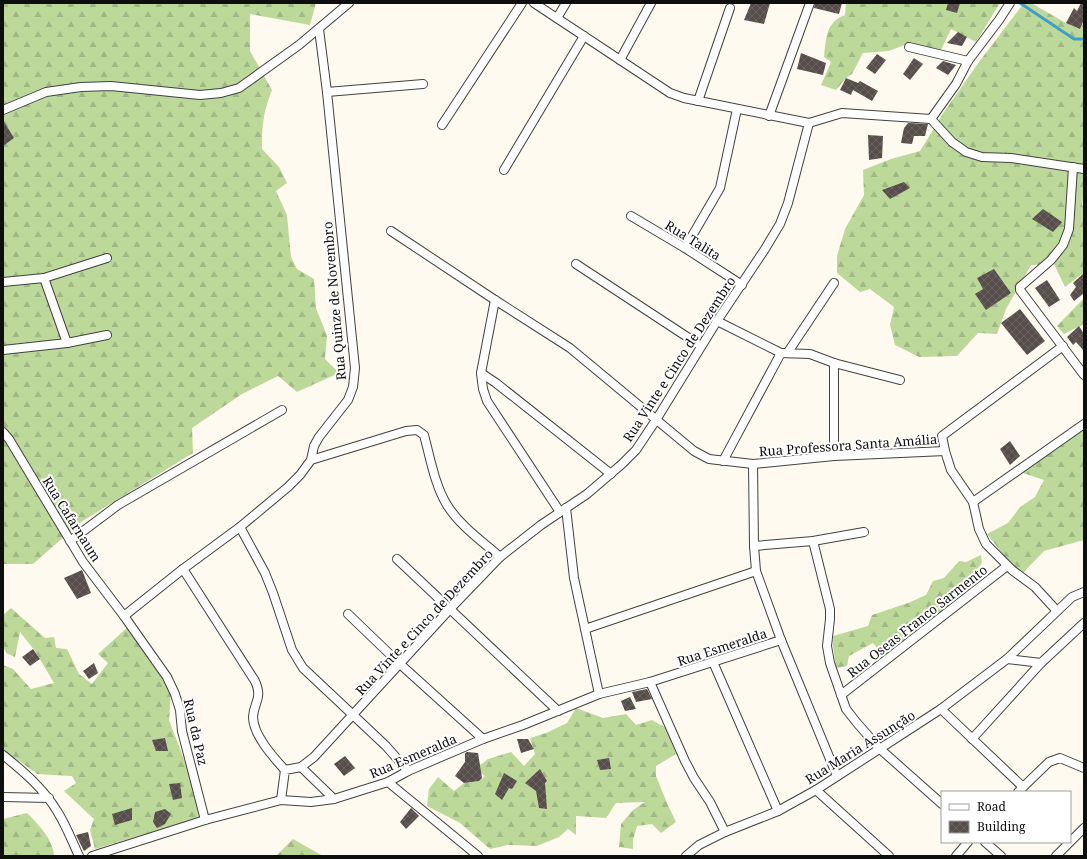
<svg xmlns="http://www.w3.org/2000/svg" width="1087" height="859" font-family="'Noto Serif',serif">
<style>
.forest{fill:url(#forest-firs)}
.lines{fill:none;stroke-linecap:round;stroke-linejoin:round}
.stream{stroke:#3e9fca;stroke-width:3}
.building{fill:url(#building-cross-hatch)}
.minor-casing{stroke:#414141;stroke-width:10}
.minor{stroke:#fff;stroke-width:8}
.labels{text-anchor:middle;stroke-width:4;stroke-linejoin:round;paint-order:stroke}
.street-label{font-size:13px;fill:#0e0e0e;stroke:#fff}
</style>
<defs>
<pattern id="forest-firs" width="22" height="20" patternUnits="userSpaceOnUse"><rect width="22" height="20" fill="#bcd99a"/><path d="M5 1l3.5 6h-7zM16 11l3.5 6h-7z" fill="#a0b984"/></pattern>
<pattern id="building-cross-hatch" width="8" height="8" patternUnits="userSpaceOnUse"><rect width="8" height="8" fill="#574e4b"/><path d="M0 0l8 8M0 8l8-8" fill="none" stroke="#6a6361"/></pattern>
</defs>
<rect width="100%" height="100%" fill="#fffaf0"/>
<g class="forest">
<path d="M3,3H316L310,25L250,14V51L272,90C263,113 262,125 262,149L279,167L287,183L276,191L287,215L291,257L297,269L314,279L316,308L327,336L325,359L339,373L297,392L278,376L242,394L192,428L193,453L81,522L33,564H3Z"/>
<path d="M846,3H1000L976,42L951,29L940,52L907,44L889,51L863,53L852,74L846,78L836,90L821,85L831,62L824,57C826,38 826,22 845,15Z"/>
<polygon points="1024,3 1031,3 1066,23 1080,29 1084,22 1084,187 1082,206 1084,204 1084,275 1082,274 1065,287 1054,264 1031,265 1006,309 997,334 978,333 957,356 919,357 895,345 890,325 894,307 870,289 860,292 837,273 837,256 845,229 864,195 863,170 891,159 920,151 944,112 979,62"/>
<polygon points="1084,298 1084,324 1064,334 1057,326"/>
<polygon points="1084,427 1084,540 1044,551 1020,576 987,534 1008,523 1020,507 1035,497 1044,480 1017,471"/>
<polygon points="981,555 982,563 974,573 981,582 887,660 873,643 849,656 847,666 836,668 833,646 833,636 868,626 872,615 908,603 926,595 933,581 944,578 959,561 966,562"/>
<polygon points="11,608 45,638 54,637 56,648 67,649 79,674 92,684 108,663 98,654 128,627 171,692 169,720 191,778 199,818 95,849 90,830 94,819 64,791 76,783 72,776 37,774 3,749 3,665 13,669 31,689 54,683 35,651 20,632 15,657 6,653 3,646 3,615"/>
<polygon points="576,708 603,718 626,714 636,725 652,720 666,728 676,754 656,766 656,776 667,803 676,822 661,833 652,824 637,826 633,840 633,849 619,847 621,824 633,810 645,802 616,803 606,818 576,816 576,835 568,829 559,837 537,846 508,845 490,849 460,823 427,806 429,789 438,777 454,791 464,783 479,781 485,776 475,769 488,759 511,752 524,766 535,754 530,738 546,733 567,723"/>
<path d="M27,813C38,824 53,839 54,856H3V819Z"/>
<polygon points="293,839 323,856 276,856"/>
</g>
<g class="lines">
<polyline class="stream" points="1020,3 1074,39 1084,39"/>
</g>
<g class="building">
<polygon points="751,3 770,3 764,24 744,20"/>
<polygon points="815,3 842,3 839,14 814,8"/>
<polygon points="948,3 960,3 957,13 946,10"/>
<polygon points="1081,3 1084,3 1084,20 1080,29 1066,23 1074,8 1077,11"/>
<polygon points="958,32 967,37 962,46 947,43"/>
<polygon points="801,53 826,63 823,75 797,69"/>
<polygon points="877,54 886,60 875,74 866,68"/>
<polygon points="914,58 923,64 910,80 903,74"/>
<polygon points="943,61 956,65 948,75 936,68"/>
<polygon points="846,78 858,83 860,81 878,91 872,101 853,90 851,95 840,90"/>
<polygon points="3,120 14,138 3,146"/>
<polygon points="908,123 928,124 925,136 914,136 912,144 901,143 904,128"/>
<polygon points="868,135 883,136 882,158 869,160"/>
<polygon points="904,182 910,188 890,199 882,190"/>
<polygon points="1043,209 1062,222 1053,232 1032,219"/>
<polygon points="994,269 1011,293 986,310 975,294 983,289 977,278"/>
<polygon points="1084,273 1084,295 1083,294 1074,301 1070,295 1076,287 1073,283"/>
<polygon points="1047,280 1060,300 1049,307 1035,288"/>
<polygon points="1020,309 1045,341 1027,355 1001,323"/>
<polygon points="1079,326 1084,334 1084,351 1076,342 1073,345 1067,337"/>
<polygon points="1010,441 1020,456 1010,465 1000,449"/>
<polygon points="82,570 91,593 77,599 64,578"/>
<polygon points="33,649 40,659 30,666 22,657"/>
<polygon points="94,663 98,673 89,679 83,671"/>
<polygon points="647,689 652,699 636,702 632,692"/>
<polygon points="630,697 636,709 625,711 621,701"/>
<polygon points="165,738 168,751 156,751 152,740"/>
<polygon points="517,739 528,739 534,749 521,753"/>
<polygon points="467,752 478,753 482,778 479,781 464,783 455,776 465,762 465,753"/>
<polygon points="345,756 355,768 344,776 334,764"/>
<polygon points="609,758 611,769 600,770 597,760"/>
<polygon points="540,769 547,781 545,783 547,809 539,808 536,791 525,783"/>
<polygon points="504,773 517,781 512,789 509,788 502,800 495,794"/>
<polygon points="180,783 182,798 173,800 169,784"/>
<polygon points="132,808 132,820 115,825 112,814"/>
<polygon points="411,808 419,816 406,829 400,822"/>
<polygon points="165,809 171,814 165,824 157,828 153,822 155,812"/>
<polygon points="88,832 91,846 84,851 76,835"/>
</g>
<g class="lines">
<g class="minor-casing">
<g id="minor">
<polyline points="534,3 670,93 684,98 809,123 842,113 931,119"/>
<polyline points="557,18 566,3"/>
<polyline points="909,47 968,61"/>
<polyline points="620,60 651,3"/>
<polyline points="327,92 423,84"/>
<polyline points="698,101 730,8"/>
<polyline points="3,110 46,92 81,87 111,86 200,95 221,93 239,88 299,45 349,3"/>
<polyline points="769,116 810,3"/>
<polyline points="931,119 952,142 966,152 982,157 1011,158 1084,169"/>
<polyline points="931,119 956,84 968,61 999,20 1010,3"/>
<polyline points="442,125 522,3"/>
<polyline points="1073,167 1069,229 1063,245 1051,260 1020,287 1020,290 1084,375"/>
<polyline points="504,170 584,36"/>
<polyline points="631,216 685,248 742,285"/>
<polyline points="391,231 495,300 570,348 694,451 709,459 753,464 834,456 945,451"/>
<polyline points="685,248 720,188 737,109"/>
<polyline points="576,264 701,346"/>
<polyline points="44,278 67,343"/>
<polyline points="3,282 44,278 107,258"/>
<polyline points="495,300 481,373 483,389 487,401 560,512"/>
<polyline points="717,321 781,353"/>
<polyline points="3,350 67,343 107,335"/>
<polyline points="788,352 834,283"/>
<polyline points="781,353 810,354 834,363 900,380"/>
<polyline points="481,373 496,383 611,474"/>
<polyline points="3,432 9,439 83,562 124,616 167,677 175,694 180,710 182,731 205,820"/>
<polyline points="834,456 834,363"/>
<path d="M311,460L406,431L417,430L424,435C430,457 435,486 447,505C460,526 482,541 500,557"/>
<polyline points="723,461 781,353"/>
<polyline points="753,464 754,546 756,571 781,640 837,776"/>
<polyline points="973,502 1084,424"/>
<polyline points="566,508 574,578 599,694"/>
<polyline points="240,527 265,573 273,593 292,650 303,668 386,746 408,771"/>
<polyline points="70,541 118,505 282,410"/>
<polyline points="813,541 830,609 830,619 827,646 830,663 846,709 857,723 879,748 942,804"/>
<polyline points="754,546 813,541 864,532"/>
<polyline points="397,559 558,711"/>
<path d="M183,569L255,681C263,699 254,701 253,717C253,735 274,758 285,770"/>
<polyline points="1057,611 1035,587 1012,570 986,544 979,529 973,502 951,470 945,451 942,436 1063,346"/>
<polyline points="348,614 400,664 483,739"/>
<polyline points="124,616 183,569 240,527 288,487 300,475 311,460 314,446 319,437 348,400 353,387 355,368 327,92 319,29"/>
<polyline points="585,629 756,571"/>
<polyline points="1007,659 1072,597 1084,592"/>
<polyline points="713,662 778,811"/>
<polyline points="650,682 685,761 694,778 710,802 725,832"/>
<polyline points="841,695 1007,566"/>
<polyline points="941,709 1023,787"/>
<polyline points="972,739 1041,663"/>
<path d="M3,755C23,771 44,789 57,811C66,825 72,841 79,856"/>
<polyline points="301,767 334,799"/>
<polyline points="388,782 478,856"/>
<polyline points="816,790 889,856"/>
<polyline points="1018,792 1049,762 1060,758 1084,768"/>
<polyline points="3,797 49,798"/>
<polyline points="281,800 285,770 301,767 314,757 449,610 500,557 541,525 587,494 622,464 636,450 656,420 717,321 765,249 780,224 788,203 809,123"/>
<polyline points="985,842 1001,856"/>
<polyline points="92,856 205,820 281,800 311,802 334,799 388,782 408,771 483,739 523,725 599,694 650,682 781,640"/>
<polyline points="686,856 699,845 725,832 778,811 816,790 941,709 1007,659 1041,663 1084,623"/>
<polyline points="956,856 968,842"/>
<polyline points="1056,856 1084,828"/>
</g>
</g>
<use href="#minor" class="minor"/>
</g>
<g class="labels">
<g class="street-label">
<text transform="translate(693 240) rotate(32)" y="5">Rua Talita</text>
<text transform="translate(334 301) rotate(-95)" y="5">Rua Quinze de Novembro</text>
<text transform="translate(679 359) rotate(-57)" y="5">Rua Vinte e Cinco de Dezembro</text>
<text transform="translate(848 445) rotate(-4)" y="5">Rua Professora Santa Amália</text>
<text transform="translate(72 519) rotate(58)" y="5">Rua Cafarnaum</text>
<text transform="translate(917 621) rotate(-38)" y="5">Rua Oseas Franco Sarmento</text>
<text transform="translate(424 622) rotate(-47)" y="5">Rua Vinte e Cinco de Dezembro</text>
<text transform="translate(722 647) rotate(-18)" y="5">Rua Esmeralda</text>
<text transform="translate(196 732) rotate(77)" y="5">Rua da Paz</text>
<text transform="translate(860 747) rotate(-32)" y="5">Rua Maria Assunção</text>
<text transform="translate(413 756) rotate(-23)" y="5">Rua Esmeralda</text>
</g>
</g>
<rect width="1087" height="859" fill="none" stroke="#0e0e0e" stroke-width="8"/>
<rect x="941" y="791" width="130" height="52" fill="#ffffff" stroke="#9f9f9f"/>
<rect x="949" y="804" width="20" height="6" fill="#ffffff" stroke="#9f9f9f"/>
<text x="977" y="811" font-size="12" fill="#0e0e0e">Road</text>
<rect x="949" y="821" width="20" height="12" fill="url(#building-cross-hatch)" stroke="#9f9f9f"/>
<text x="977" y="831" font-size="12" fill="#0e0e0e">Building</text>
</svg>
